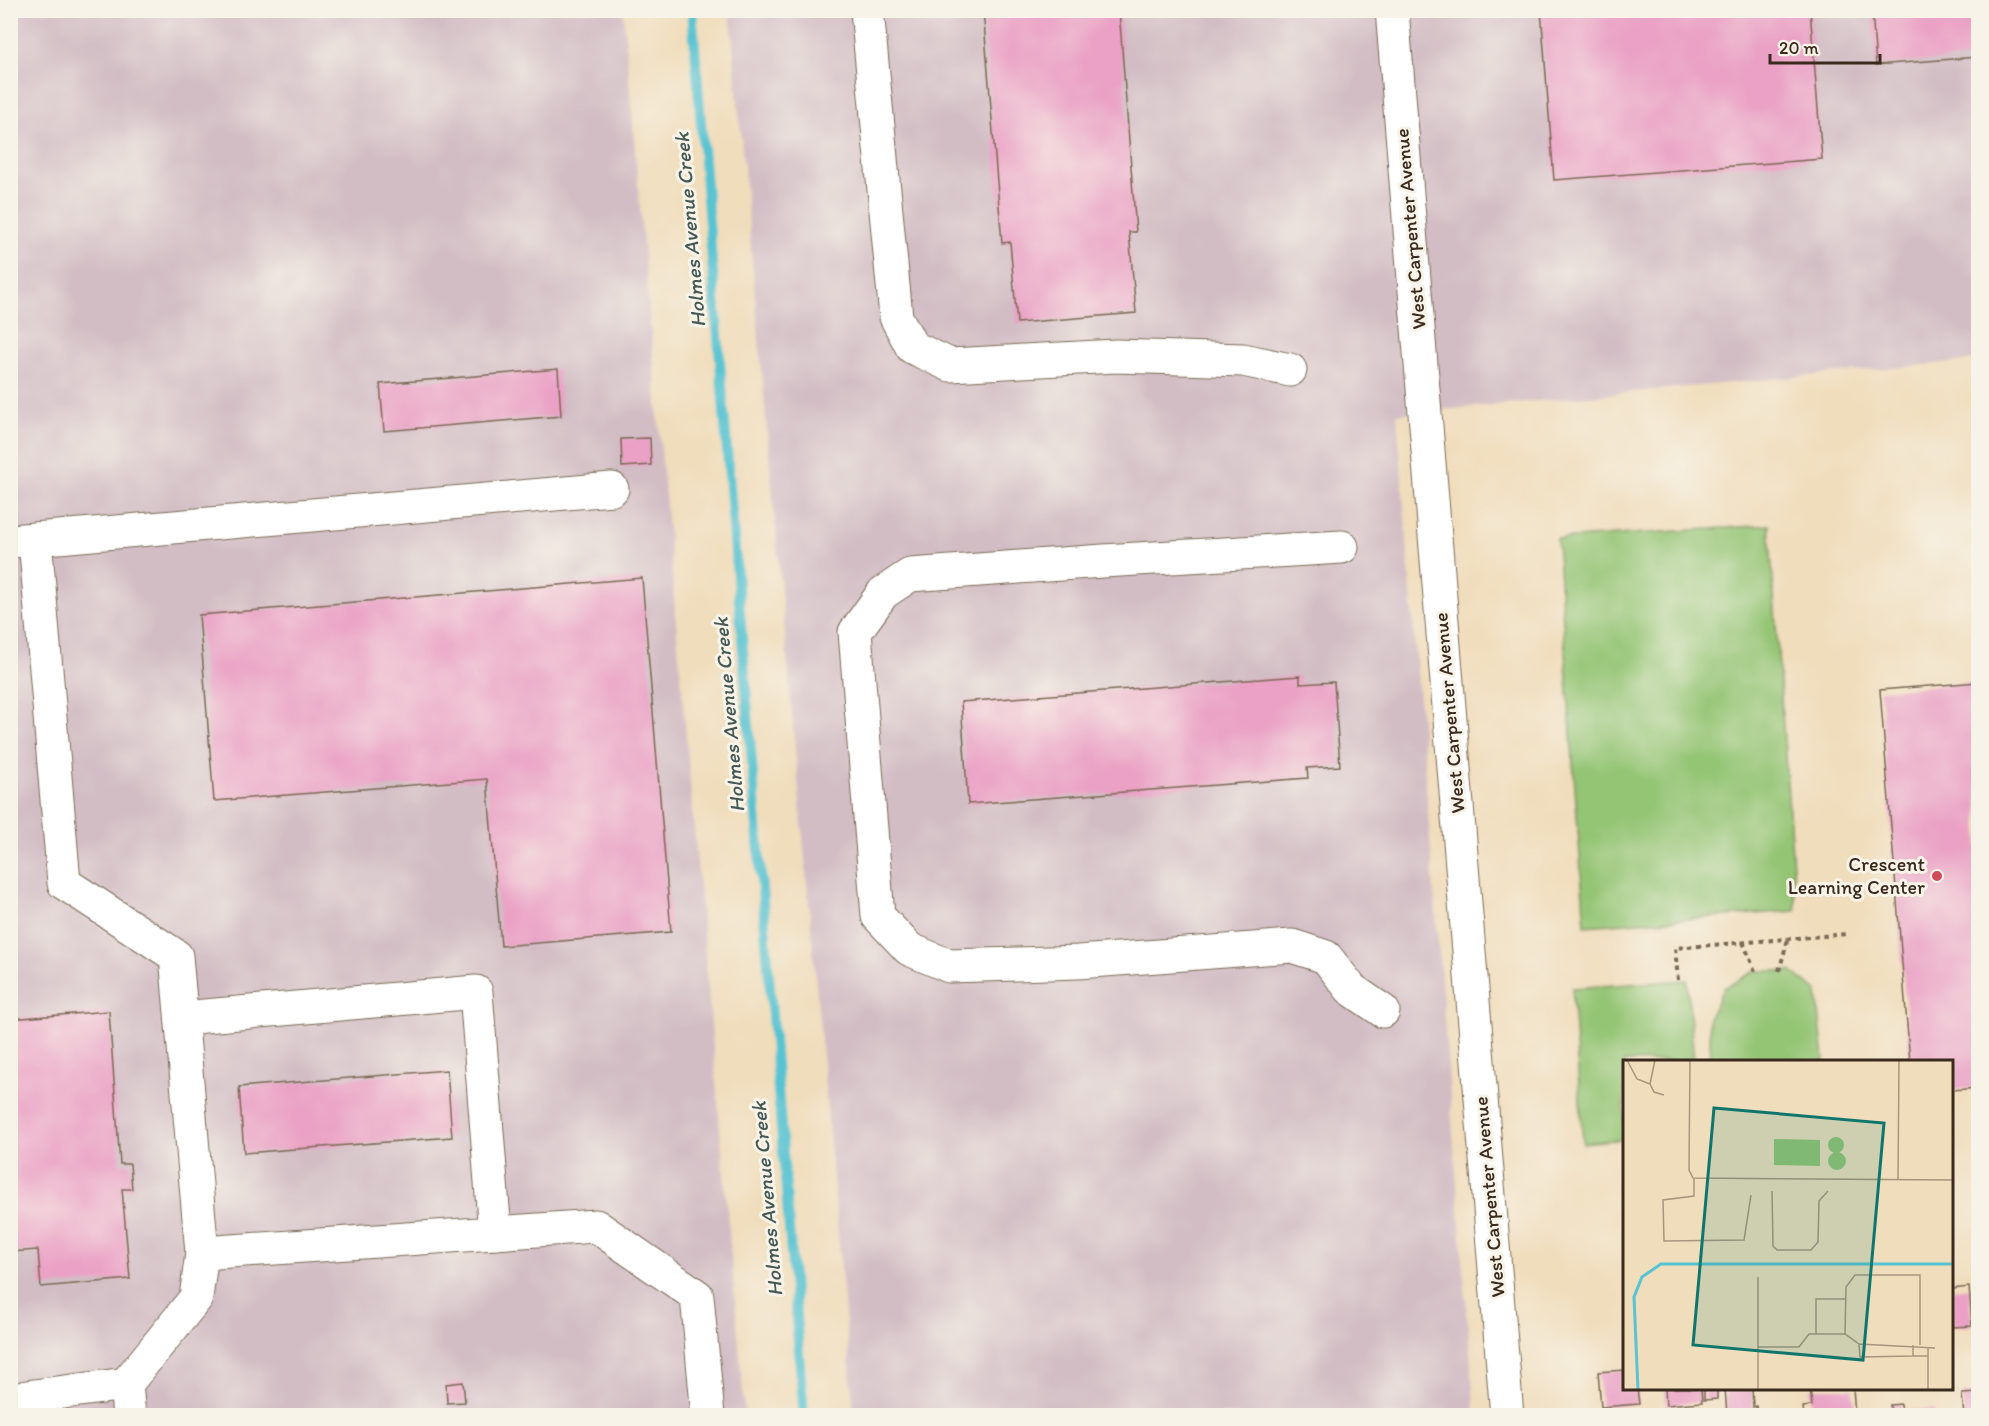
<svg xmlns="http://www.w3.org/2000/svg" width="1989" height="1426" font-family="Itim,sans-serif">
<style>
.industrial{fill:#d2bdc5}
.green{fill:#94c575;stroke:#68784a;stroke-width:1.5}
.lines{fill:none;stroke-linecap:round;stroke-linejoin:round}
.stream{stroke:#58c3d1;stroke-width:10}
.building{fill:#eaa1c5}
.minor-casing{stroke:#7a6955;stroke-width:35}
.path{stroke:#7a6955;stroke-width:4;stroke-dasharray:4.5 4.5;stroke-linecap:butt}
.minor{stroke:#fff;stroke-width:33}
.poi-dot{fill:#d1495b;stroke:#f7f3e8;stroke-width:2}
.labels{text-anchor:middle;stroke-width:6;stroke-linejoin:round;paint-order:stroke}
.street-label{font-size:20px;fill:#3b2a1e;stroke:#f7f3e8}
.poi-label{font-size:20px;fill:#3b2a1e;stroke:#f7f3e8;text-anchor:end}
.water-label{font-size:21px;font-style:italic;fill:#445854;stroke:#f7f3e8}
.inset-river{fill:none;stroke:#58c3d1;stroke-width:3}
.inset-road{fill:none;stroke:#a8957d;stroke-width:1.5}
.view{fill:#0f766e;fill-opacity:0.15;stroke:#0f766e;stroke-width:3}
.inset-edge{fill:none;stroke:#3b2a1e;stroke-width:3}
</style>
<rect width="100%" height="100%" fill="#f7f3e8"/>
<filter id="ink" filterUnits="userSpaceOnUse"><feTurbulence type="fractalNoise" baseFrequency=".0167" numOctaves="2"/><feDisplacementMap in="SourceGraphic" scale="12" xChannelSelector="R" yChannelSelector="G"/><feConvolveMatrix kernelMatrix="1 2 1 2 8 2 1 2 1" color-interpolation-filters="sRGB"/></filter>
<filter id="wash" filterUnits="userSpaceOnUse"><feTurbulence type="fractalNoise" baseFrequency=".008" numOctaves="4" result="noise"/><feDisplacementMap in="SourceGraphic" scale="24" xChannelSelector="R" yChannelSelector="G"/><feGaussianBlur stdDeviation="1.35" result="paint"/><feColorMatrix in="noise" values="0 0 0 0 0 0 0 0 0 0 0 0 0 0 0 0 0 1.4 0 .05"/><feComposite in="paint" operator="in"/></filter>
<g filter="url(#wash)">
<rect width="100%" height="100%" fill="#f0ddbc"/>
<g class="industrial">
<polygon points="10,11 623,11 745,1415 11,1415"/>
<polygon points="730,11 1978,11 1978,360 1397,414 1475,1415 854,1415"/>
</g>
<g class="green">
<polygon points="1769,525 1796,911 1585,926 1557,539"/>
<polygon points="1755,971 1791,971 1817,991 1824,1061 1711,1061 1709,1017 1724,988"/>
<polygon points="1687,980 1694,1061 1624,1062 1624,1139 1583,1143 1572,988"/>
</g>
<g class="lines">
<polyline class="stream" points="692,10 804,1416"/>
</g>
<g id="blocks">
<g class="building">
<polygon points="983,10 1119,10 1136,232 1129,232 1136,313 1017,323 1010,242 1002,243"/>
<polygon points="1541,10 1810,10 1822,159 1554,180"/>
<polygon points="1872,10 1978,10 1978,57 1876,65"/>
<polygon points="558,369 561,416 384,431 380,384"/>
<polygon points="650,438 651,465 622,467 621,439"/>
<polygon points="642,578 671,932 501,946 487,779 214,801 199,615"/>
<polygon points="1300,676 1300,684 1334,682 1340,766 1307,768 1308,778 968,804 961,702"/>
<polygon points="1978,682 1978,1088 1952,1090 1952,1062 1910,1062 1880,690"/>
<polygon points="109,1011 120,1164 130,1164 132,1189 122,1189 130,1279 41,1287 38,1250 10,1252 10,1019"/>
<polygon points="447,1070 452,1137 244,1153 239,1087"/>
<polygon points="1969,1287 1972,1326 1952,1327 1952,1289"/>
<polygon points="1624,1370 1624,1388 1637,1388 1639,1404 1601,1407 1598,1372"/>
<polygon points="463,1382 465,1402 447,1403 446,1384"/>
<polygon points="1665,1388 1701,1388 1702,1402 1666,1405"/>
<polygon points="1725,1388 1752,1388 1753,1407 1756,1406 1757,1416 1727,1416"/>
<polygon points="1810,1388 1853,1388 1855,1416 1804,1416 1803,1407 1812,1406"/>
<polygon points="1717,1389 1717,1399 1704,1400 1704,1390"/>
<polygon points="1978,1393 1978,1416 1964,1416 1962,1394"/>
<polygon points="1901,1404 1902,1411 1934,1409 1934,1416 1878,1416 1877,1414 1891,1413 1890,1405"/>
</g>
</g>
</g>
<g filter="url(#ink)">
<use href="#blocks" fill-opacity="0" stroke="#7a6955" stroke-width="1.5"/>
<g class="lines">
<g class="minor-casing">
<g id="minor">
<polyline points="867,10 896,317 912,347 950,365 1116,356 1243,360 1290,370"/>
<polyline points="1392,10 1507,1416"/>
<polyline points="35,539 612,489"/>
<polyline points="10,541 35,539 64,883 176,956 202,1253 196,1298 126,1384 129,1416"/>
<polyline points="1342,547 1103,561 910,575 883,593 855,632 878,916 909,949 949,966 1078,962 1292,946 1326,957 1351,989 1383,1011"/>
<polyline points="182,1018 476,992 495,1233"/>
<polyline points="202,1253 596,1226 697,1296 708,1416"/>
<polyline points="28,1416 26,1397 126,1384"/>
</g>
</g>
<g class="path">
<polyline points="1743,942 1755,971"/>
<polyline points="1779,971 1788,939"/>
<polyline points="1678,980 1675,948 1847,934"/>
</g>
<use href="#minor" class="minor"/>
</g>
</g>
<circle class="poi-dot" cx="1937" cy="876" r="6"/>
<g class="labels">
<g class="street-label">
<text transform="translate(1410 229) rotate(-95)" y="7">West Carpenter Avenue</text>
<text transform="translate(1449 713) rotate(-95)" y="7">West Carpenter Avenue</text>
<text transform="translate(1489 1197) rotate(-95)" y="7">West Carpenter Avenue</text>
</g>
<g class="poi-label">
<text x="1925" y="871">Crescent<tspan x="1925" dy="23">Learning Center</tspan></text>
</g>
<g class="water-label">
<text transform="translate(690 230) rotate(-95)" y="7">Holmes Avenue Creek</text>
<text transform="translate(729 715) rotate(-95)" y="7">Holmes Avenue Creek</text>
<text transform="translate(767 1199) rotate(-95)" y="7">Holmes Avenue Creek</text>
</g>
</g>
<g transform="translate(1623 1060)">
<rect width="330" height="330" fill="#f0ddbc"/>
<path d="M205 85a8 8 0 1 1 16 0a8 8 0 1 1-16 0ZM151,79L197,80V106L151,105ZM205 101a9 9 0 1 1 18 0a9 9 0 1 1-18 0Z" fill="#94c575"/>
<path class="inset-river" d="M15,330L11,237L19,217L38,204H330"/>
<path class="inset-road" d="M4,0L14,19L27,24M32,0L27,24L31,32L41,35M67,0L66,110L70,118L330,120M71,118V136L40,140L41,181L121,180L128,135M275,120L276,0M149,131L150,186L154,190H188L195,182L196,141L205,131M193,274V239H222M222,274L223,227L232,215H297V285M236,284L237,297L290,296M290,285V296H305M135,287V217M305,288V330M135,330V287H176L186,274H222L236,284L312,288"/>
<path class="view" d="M91,48L261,63L240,300L70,285Z"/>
<rect width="330" height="330" class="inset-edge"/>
</g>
<rect width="1989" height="1426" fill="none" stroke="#f7f3e8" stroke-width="36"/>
<path d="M1770 54v9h110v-9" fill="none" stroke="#3b2a1e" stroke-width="3"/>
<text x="1779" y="54" font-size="18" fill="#3b2a1e" stroke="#f7f3e8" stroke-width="4.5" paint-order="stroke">20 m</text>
</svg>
